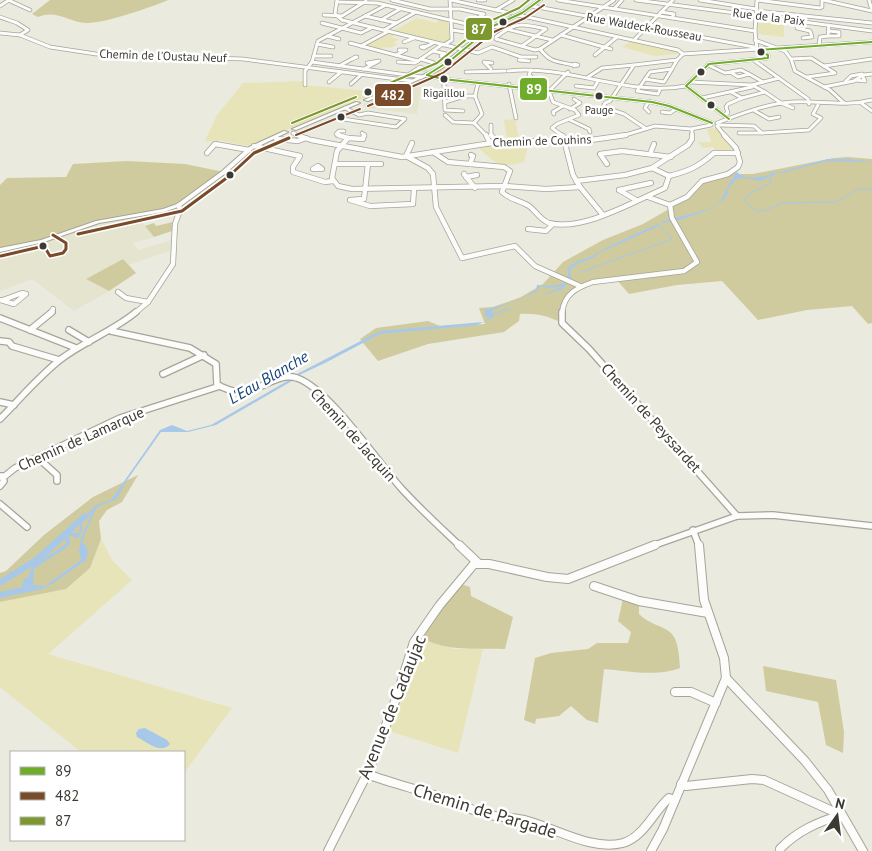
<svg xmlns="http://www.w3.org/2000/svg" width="872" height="851" font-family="'PT Sans',sans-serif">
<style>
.built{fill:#e5e4cf}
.green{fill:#e7e4b9}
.forest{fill:#cfcb9f}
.water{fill:#a7c8e9;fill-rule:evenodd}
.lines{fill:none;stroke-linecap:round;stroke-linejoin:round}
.stream{stroke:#a7c8e9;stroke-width:1}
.river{fill:#a7c8e9;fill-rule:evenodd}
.minor-far3-casing{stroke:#a6a59b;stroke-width:4.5}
.minor-far2-casing{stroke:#a6a59b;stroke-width:6}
.minor-far1-casing{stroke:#a6a59b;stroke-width:8}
.minor-casing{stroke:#a6a59b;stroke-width:10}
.major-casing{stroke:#a6a59b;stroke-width:2}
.minor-far3{stroke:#fcfcfa;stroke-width:3}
.minor-far2{stroke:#fcfcfa;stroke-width:4.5}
.minor-far1{stroke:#fcfcfa;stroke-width:5.5}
.minor{stroke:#fcfcfa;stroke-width:8}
.major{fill:#fcfcfa;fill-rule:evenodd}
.bus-1-casing{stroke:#fff;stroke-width:4}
.bus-2-far1-casing{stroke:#fff;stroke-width:4}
.bus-2-casing{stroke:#fff;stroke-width:6}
.bus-3-casing{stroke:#fff;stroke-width:4}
.bus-1{stroke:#70ac2b;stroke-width:2}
.bus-2-far1{stroke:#7a4b2a;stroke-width:2}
.bus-2{stroke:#7a4b2a;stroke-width:3}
.bus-3{stroke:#7c982e;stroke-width:2}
.bus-dot{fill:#3c3b33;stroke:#fff;stroke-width:2}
.labels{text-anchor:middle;stroke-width:5;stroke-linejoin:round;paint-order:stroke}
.far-bus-label{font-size:11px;fill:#3c3b33;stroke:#fff}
.far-street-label{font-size:12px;fill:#3c3b33;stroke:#fff}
.street-label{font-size:15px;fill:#3c3b33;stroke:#fff}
.water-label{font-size:16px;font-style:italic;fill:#154576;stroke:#fff}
.near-street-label{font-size:18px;fill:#3c3b33;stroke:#fff}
.line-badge{stroke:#fff;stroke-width:2}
.badge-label{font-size:14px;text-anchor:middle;font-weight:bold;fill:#fff}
</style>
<rect width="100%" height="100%" fill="#ebeade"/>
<g class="built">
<polygon points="408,86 421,87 417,114 366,108 363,105 372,100"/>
<polygon points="137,216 154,237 133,243 138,250 172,240 172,250 129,265 123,259 86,279 109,291 74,311 32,279 0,291 0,252 37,245 92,225"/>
</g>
<g class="green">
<polygon points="417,18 437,23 438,18 448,21 450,40 443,43 393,31"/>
<polygon points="762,22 784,25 784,37 758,34 758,23"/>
<polygon points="388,33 395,34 391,37 399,39 393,43 398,44 390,48 385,47 379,50 364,46"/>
<polygon points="632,41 679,51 680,52 678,54 655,56 622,47"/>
<polygon points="466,51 472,52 438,76 432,75"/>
<path d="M303,81V85L369,91L364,99L356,100L354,103L296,128C280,128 268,144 251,145C241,146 229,142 219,140L217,142L205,141L217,115L243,83Z"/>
<polygon points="515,119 519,139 507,140 504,120"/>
<path d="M714,128C723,131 732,143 735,152H717L713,147L703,148L698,142H711L707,129Z"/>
<path d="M529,142L524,162C499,169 496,164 477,146Z"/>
<polygon points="101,539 112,560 132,580 48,654 232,708 184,773 184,752 81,752 0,687 0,602 66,589 90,568"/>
<polygon points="418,637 454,649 483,649 458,753 383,729"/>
</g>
<g class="forest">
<path d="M50,0H168C152,7 103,24 86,23C69,22 56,9 38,17L32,14Z"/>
<path d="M848,157L872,159V323L868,324L852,306L807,310L758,320L722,281L677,285L629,294L616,279C604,281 573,285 566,295C561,303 562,315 562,323C548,316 536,313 520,314L519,321L504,332L428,344L378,361L360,339L376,328L428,321L440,326L485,324L479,308L493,307L521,297L543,284L563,262L603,240L643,224L669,209L670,205L686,197L696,185L728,174H753L834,158Z"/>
<polygon points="127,161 185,164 224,172 173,208 91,224 38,244 0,251 0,185 7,178 66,177 73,164"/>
<polygon points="173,222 172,231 154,237 145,226 154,223 156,226"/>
<polygon points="123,259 136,273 109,291 86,279"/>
<polygon points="138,475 122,502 107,510 99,521 101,539 90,568 66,589 0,602 0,573 6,571 44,535 93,497"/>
<path d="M458,583L470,587L471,596L513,617L505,649C472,648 449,652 418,637Z"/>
<path d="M623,599L639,601V614C650,625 662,625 671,633C679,641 679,657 680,668C658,677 627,671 604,669L598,723L587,720L571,706L559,716L536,719L535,724L524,720L535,658L551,653L588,649L597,643H628L631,632L618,621Z"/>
<polygon points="763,666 836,680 844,732 843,753 826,745 818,702 766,691"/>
</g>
<g class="water">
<path d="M828,159H848L872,162L827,161L782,173H774V176L768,177L761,181C742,179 740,171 727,191L728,194C715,212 684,219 663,223L661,222C674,216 707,214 719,202C726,194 727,184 735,176L734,173L737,172C746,181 760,177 771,175L770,173L780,172Z"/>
<path d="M658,224L660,225L652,229L599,253C591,262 580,259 570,270L571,277L563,289L540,296L477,325L380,334L325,363L295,377L292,381L216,425L188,432H161L125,483L117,499L99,506L95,510L82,541L88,550L86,560L52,584L41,589L0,598V592L22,587L24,579L29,577L30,570L34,566L66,544V540L62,537L66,533H79L81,520L96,505L111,500L160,430L172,425L187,431L211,425L289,380L295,375L380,331L483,322L491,317H485V310L518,300L536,290L537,285L552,286L565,283L568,275V268C578,259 581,261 592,256C613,244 636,234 658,224ZM540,286L550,288L563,286L493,317L492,310L536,292ZM92,513L81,538L79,551L81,560L45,586L33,585L34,569L67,547L70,543L68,535L77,538C84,533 81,529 82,523Z"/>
<path d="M145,728L167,740L170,744C161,755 147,742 137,737L136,733L139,729Z"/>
</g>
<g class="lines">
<g class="stream">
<polyline points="770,177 771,183 747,195 744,200 756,211 764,211 782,203 836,202 858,189 872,189"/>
<polyline points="581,272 672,239 659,225"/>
<polyline points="491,315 509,308"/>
</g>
<polygon class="river" points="85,513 87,514 88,516 87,518 40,562 0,586 0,579 34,558 83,514"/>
<g class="minor-far3-casing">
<g id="minor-far3">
<polyline points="8,0 30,10"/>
<polyline points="337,0 335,14 342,20 478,53 492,47 521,57 536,57"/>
<polyline points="392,0 430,9 460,9 483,14"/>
<polyline points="451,0 510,13"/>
<polyline points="478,0 485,0"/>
<polyline points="558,0 755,31"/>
<polyline points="636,0 872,31"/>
<polyline points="700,0 756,9"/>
<polyline points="823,0 872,11"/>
<polyline points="869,0 872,10"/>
<polyline points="337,2 377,3 488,29"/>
<polyline points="0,6 9,0"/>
<polyline points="532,6 754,47"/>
<polyline points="614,9 622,0"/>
<polyline points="496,10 513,0"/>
<polyline points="757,11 872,23"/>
<polyline points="661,12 674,14 672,18"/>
<polyline points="324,15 342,16 366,1"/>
<polyline points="518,15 678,50 683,54"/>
<polyline points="365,16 396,23"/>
<polyline points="0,17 17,23 28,30 20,35"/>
<polyline points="381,20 400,9"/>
<polyline points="322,23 361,33 373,27"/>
<polyline points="468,24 484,14"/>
<polyline points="797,25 797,28 810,31 812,37 803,38"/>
<polyline points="493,26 552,40"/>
<polyline points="384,30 416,12"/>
<polyline points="452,30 465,32"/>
<polyline points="828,31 839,32 839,36 828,36"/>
<polyline points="0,33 20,35 50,47 96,54 243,59 412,81"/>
<polyline points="561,35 611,49"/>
<polyline points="327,36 339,39"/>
<polyline points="634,40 673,0"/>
<polyline points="755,40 785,51 791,59 795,71 830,90 844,103"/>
<polyline points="404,42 414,38"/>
<polyline points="350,43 418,61"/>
<polyline points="317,44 333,47 327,46"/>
<polyline points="444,45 452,40 450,0"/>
<polyline points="361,46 389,31"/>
<polyline points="427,46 421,47 424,48 433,43 433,42"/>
<path d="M522,46L546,29C522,24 517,21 496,37V39L535,50L540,49L614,0"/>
<polyline points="819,46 820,37 828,36 829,25"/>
<path d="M540,49C551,63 556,61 573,65"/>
<polygon points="399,50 406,50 402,52"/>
<polyline points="757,50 755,31 757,0 820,8 822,7 822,0"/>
<polyline points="433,51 446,54 446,55 441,56 443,54"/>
<polyline points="396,55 402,52"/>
<polyline points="595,55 617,37"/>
<polyline points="314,56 331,56"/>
<polygon points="355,57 357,57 352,59"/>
<polyline points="421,59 434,63"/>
<polyline points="791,59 811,58 835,73 807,77"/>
<polyline points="519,60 529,61"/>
<polyline points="755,61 808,99 809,104"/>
<polyline points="312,62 422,77"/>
<polyline points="398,62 415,63 443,44"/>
<polygon points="574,64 578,65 574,66"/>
<polyline points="708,65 725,73 741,70 749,74 738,77 732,73"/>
<polyline points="339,66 352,59"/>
<polyline points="824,66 872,59"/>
<polyline points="364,69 379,61 367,63 371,65"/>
<polyline points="491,69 484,62 492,63"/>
<polyline points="531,70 529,75 536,81"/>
<path d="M508,71C569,64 625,97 686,86"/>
<polyline points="466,72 505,71"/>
<polyline points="749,74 763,82"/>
<polyline points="408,75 420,67 425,69 417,69"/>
<polyline points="427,75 443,79 652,102 669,106 712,123"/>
<polyline points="588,77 602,68 634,65"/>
<polyline points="645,79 664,82 672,69"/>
<polyline points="855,80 865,81 862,75"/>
<polyline points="329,82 341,72"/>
<polyline points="690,82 752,85 779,78"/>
<polyline points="845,82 851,76 862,74"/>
<polyline points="478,83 475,96 482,114 474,123 487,136"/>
<polyline points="351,84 361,75"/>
<polyline points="444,84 445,110 463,111"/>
<polyline points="509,84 516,118"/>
<polyline points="305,85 305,71 312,62 318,41 386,5"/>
<polyline points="576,86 594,88 598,81"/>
<polyline points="444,87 465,96"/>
<polyline points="824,87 854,81 863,75 872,74"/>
<polyline points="660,89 658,94 637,91 650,72 672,69 677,60"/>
<polyline points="731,92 742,98 765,92 752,85"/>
<polyline points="765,92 781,103 793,108"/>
<polyline points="702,98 752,87"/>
<polyline points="649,101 645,108 649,112"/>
<polyline points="445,102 465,96 475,96"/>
<polyline points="861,103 872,111"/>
<polyline points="570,109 580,103 574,99"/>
<polyline points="755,111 769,119 779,117"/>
<polyline points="662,112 670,113 676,109"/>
<polyline points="554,114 553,112 563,106"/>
<polyline points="445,115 453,122 474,123"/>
<polyline points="723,115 728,113 726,107 728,104 742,98"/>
<polyline points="343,119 396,127 405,119 368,113 359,115 345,108"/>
<polyline points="729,119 686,86 709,64 768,58 768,55 758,50"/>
<polyline points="570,120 589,129 590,132"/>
<path d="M717,123C740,114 766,104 791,102C819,100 845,107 872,100"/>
<polyline points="491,125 491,136"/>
<polyline points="719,125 754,126 762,133 809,130 821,118 813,114 818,105"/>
<polyline points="717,126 725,136"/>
<polyline points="645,128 624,114 603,107 605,103 610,101 634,65 677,60 683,54 872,42"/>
<polyline points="692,129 692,136"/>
<polyline points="293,133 300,136"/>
<polyline points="362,133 365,136"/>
<polyline points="739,133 762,133"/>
<polyline points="341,136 336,134 339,131 344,131"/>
<polyline points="563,136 552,128 557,124 579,115 575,110 553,102 549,91 568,72"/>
<polyline points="622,136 655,126 691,129 711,125"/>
</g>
</g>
<g class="minor-far2-casing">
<g id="minor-far2">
<polyline points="297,135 311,140 402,157 498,142 591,140 626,135"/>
<polyline points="338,135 348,138"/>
<polyline points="364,135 363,139 348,138 337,151 332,178 338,186 352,189 503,186 546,189 580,187"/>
<polyline points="486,135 490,143"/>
<polyline points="491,135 498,142"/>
<polyline points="561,135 563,136 573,175 580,187 603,215"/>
<polyline points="276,139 298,141 306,138"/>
<polyline points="412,143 406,156 428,168 433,174 436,207 462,258 515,246 535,266 580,286"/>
<polyline points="254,146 300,156 293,167 293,172 325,182 333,181"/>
<path d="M433,152L448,162L504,167L510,171L502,192C510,200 520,200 529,206C536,211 540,220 549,223C582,232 635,201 665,188L669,176C689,171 698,167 714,153H738"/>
<polyline points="207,153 215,144 249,150"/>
<polyline points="650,154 654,144"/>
<polyline points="335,164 381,164"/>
<polyline points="368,164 364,199 350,200 370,206 413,204 414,189"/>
<polyline points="470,164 473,156 471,155"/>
<polyline points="607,164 600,154 622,151 671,157"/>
<polygon points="318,166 322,169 313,169"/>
<polyline points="652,168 669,176"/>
<polyline points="464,174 475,188"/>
<polyline points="466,177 477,175"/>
<polyline points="576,181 625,175 652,168 688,145 692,139 692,135"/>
<polyline points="619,190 651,183"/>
<polyline points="619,190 636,200"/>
<polyline points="648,197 670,205"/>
<polyline points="670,205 687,197 702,181 728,174 738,167 740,162 736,148 724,135"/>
<polyline points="528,229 546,231 552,225"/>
<polyline points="118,292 126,298 148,302"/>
<polyline points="0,300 14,304 26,294 22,293 3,300"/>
<polyline points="51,313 53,309"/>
<polyline points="135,313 148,302 173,264 175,224 180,210 179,205"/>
<path d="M562,313C564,294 576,288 593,282L684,271L697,262L672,218L670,205"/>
</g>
</g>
<g class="minor-far1-casing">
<g id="minor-far1">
<polyline points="562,312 562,323 589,349 737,516"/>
<polyline points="0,318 76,348"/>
<polyline points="30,330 52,312"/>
<polyline points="69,330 89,342"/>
<path d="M111,331L190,348L216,364L217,385C225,388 234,393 242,392C261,391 277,372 297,378C329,389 377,461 401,488C419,508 440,527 460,546"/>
<polyline points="0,341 9,342 12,346 59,360"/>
<polyline points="163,374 204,355"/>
<polyline points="0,402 14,405"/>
<path d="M0,419C20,399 39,376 61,359C85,341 113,331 136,312"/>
<polyline points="38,458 57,475 57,481"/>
<polyline points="0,476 5,476 15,468 120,418 220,386"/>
<polyline points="0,486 4,481 2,477"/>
<polyline points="0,504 27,527"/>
<polyline points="693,530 699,546"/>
<polyline points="652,546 737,516 773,515 872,526"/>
</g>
</g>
<g class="minor-casing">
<g id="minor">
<polyline points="459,545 478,563"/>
<polyline points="594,586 639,601 708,613"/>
<polyline points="726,678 805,761 828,790 863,851"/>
<polyline points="675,692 691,692 716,703"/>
<path d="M367,774C391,783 416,789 440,797C456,802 470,810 486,814C500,818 514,817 528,821C557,829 592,851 623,843C644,837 654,811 669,798L675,800"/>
<polyline points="681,784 686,786 752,779 764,780 841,815"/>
<path d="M780,849C797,831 818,822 841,815"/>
<polyline points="328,851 369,770 397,696 414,642 439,606 474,564 489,564 547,577 568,579 655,545"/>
<polyline points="651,851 663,829 726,678 724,658 704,600 699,545"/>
</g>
</g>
<g class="major-casing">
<g id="major">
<polygon points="538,0 542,0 523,14 492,28 441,69 425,77 368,101 364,100 423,75 439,67 490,26 521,12"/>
<polygon points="356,102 360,103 296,130 292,129"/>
<polygon points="284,131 288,132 253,149 226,173 181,206 164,212 99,223 44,242 0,252 0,248 41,240 96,221 163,209 177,204 222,171 249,147"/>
</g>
</g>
<use href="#minor-far3" class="minor-far3"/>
<use href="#minor-far2" class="minor-far2"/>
<use href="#minor-far1" class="minor-far1"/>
<use href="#minor" class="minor"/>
<use href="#major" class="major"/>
<g class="bus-1-casing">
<g id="bus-1">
<polyline points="757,50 872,42"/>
<polyline points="427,75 443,79 652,102 669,106 712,123"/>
<polyline points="427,75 451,60 491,27 522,13 540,0"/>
<polyline points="729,119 686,86 709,64 768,58 768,55 757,50"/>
</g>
</g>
<g class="bus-2-far1-casing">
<g id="bus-2-far1">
<polyline points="368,106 443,73 494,32 525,18 544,5"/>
<polyline points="296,135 360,109"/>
</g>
</g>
<g class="bus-2-casing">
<g id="bus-2">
<polyline points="78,234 182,211 228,177 254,153 289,138"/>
<polyline points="1,256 44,246 50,256 63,253 66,249 66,243 53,235"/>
</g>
</g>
<g class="bus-3-casing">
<g id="bus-3">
<polyline points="364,94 437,63 488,22 519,8 529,0"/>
<polyline points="292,123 356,97"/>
</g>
</g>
<use href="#bus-1" class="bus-1"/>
<use href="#bus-2-far1" class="bus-2-far1"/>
<use href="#bus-2" class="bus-2"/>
<use href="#bus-3" class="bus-3"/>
</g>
<g class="bus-dot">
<circle cx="503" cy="22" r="4.5"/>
<circle cx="761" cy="52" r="4.5"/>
<circle cx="448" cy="62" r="4.5"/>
<circle cx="701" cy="72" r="4.5"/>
<circle cx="444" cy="79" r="4.5"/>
<circle cx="368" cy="92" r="4.5"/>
<circle cx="599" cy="96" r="4.5"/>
<circle cx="711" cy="105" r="4.5"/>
<circle cx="341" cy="117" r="4.5"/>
<circle cx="230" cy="175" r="4.5"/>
<circle cx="43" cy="246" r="4.5"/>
</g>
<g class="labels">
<g class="far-bus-label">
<text x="444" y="97">Rigaillou</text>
<text x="599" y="114">Pauge</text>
</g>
<g class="far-street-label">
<text transform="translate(769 17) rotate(7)" y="4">Rue de la Paix</text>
<text transform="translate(644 27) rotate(10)" y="4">Rue Waldeck-Rousseau</text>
<text transform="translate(163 56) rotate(2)" y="4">Chemin de l'Oustau Neuf</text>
<text transform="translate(542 141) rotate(-2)" y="4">Chemin de Couhins</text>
</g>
<g class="street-label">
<text transform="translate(651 418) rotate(48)" y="5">Chemin de Peyssardet</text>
<text transform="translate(353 435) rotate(48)" y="5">Chemin de Jacquin</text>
<text transform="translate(81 439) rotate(-24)" y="5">Chemin de Lamarque</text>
</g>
<g class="water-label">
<text transform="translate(268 377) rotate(-30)" y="6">L'Eau Blanche</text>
</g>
<g class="near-street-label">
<text transform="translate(392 707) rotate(-68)" y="6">Avenue de Cadaujac</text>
<text transform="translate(485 811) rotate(17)" y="6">Chemin de Pargade</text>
</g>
</g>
<g class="line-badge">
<rect x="465" y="17" width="28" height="24" rx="5" fill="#7c982e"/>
<rect x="519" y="77" width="29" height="24" rx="5" fill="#70ac2b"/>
<rect x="374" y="83" width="38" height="24" rx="5" fill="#7a4b2a"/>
</g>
<g class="badge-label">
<text x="479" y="34">87</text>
<text x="534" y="94">89</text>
<text x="393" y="100">482</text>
</g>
<rect x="10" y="751" width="175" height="90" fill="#ffffff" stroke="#b1b1ad"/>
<rect x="20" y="767" width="25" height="8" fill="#70ac2b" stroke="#b1b1ad"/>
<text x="55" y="776" font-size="15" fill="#3c3b33">89</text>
<rect x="20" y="792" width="25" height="8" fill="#7a4b2a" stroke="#b1b1ad"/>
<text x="55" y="801" font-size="15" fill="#3c3b33">482</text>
<rect x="20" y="817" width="25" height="8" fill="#7c982e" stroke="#b1b1ad"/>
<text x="55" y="826" font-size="15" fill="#3c3b33">87</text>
<g transform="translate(837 816) rotate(14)" stroke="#ffffff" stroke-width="4" paint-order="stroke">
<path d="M0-4L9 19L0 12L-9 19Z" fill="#3c3b33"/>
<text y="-8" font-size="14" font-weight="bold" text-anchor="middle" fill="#3c3b33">N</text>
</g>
</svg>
